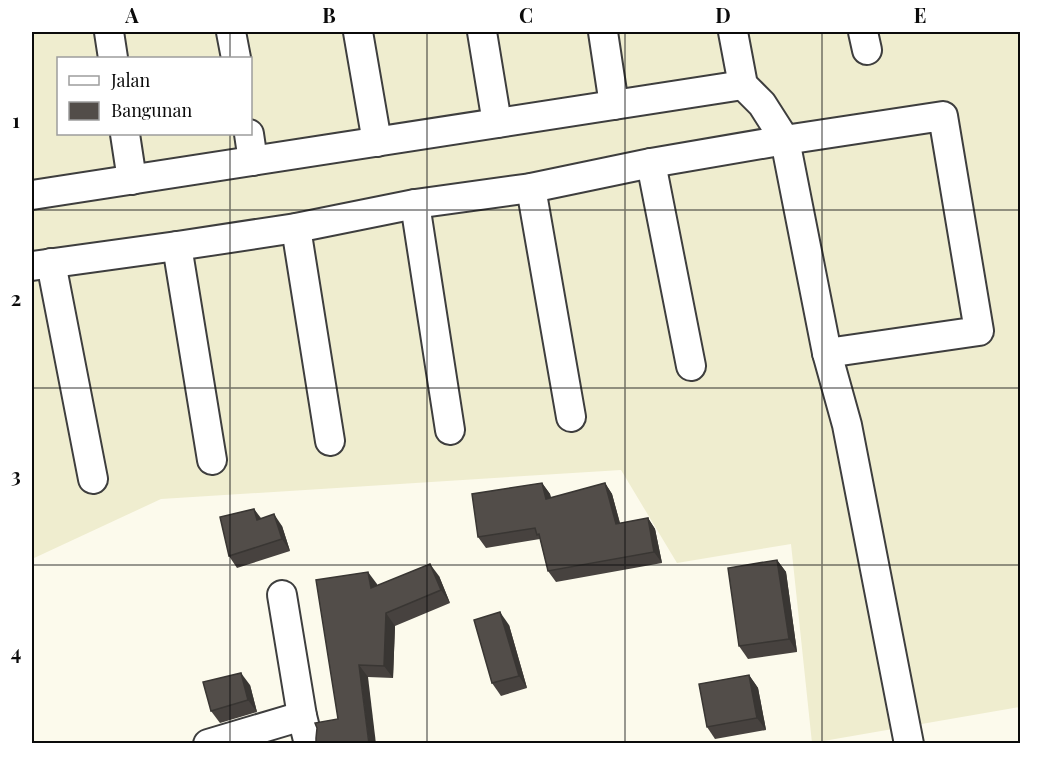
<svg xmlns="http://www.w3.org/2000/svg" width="1052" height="775" font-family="'Playfair Display',serif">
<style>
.farmland{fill:#efedcf;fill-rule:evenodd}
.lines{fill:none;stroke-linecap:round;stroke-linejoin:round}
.street-casing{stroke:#3e3e3e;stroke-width:32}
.street{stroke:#fff;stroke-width:28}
.wall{fill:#47423f}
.shaded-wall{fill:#393633}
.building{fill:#524d49;stroke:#393633;stroke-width:1.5}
.grid{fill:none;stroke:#0b0b0b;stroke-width:1.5;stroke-opacity:0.55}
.neatline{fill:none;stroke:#0b0b0b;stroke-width:2}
.grid-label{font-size:20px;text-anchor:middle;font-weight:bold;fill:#0b0b0b}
</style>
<rect width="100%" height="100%" fill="#fcfaec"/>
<path class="farmland" d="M32,32H1020V707L812,743L791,544L677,563L621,470L161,499L32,559ZM58,58H250V134H58Z"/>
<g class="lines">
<g class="street-casing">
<g id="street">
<polyline points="109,32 113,58"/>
<polyline points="231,32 236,58"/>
<polyline points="358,32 377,142"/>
<polyline points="482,32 497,123"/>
<polyline points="603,32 614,105"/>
<polyline points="733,32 743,85 762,104 785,140 827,353 847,425 909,744"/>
<polyline points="863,32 867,50"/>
<polyline points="125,134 132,180"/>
<polyline points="249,134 253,161"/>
<polyline points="651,163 691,366"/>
<polyline points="531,188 571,417"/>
<polyline points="32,195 743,85"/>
<polyline points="415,204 450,430"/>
<polyline points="296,228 330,441"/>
<polyline points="177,246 212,460"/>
<polyline points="51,263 93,479"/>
<polyline points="32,266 177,246 296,228 415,204 531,188 651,163 785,140 943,116 979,331 827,353"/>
<polyline points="282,595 302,716 309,744"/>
<polyline points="208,744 302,716"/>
</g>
</g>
<use href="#street" class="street"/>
</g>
<g class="wall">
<polygon points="542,483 550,494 551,498 605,483 612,494 620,523 648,518 655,529 662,563 556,582 548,571 540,539 486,548 478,537"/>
<polygon points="254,509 261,518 282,526 290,551 237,568 229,556"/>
<polygon points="777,560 786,572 797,652 748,659 739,646"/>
<polygon points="439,576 450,603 395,626 393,678 368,677 338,719 377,584 377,585"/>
<polygon points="509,625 527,688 501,696 492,683"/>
<polygon points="749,675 758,688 766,730 715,739 707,727"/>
<polygon points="250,685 257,712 220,723 211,711"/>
</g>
<g class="shaded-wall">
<polygon points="542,483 550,494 554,510 546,499"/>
<polygon points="605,483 612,494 623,535 616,524"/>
<polygon points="254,509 262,521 257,520"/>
<polygon points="274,514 282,526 290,551 282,539"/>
<polygon points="648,518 655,529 662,563 654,552"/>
<polygon points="777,560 786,572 797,652 789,639"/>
<polygon points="430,564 439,576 450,603 441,590"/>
<polygon points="368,572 377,584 379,600 371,588"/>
<polygon points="500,612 509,625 527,688 519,676"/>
<polygon points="386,613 395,626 393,678 384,666"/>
<polygon points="359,665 368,677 376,744 369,744"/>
<polygon points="241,673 250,685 257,712 248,700"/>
<polygon points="749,675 758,688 766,730 757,718"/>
</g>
<g class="building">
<polygon points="542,483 546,499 605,483 616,524 648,518 654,552 548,571 539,534 537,535 535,528 478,537 472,494"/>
<polygon points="254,509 257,520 274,514 282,539 229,556 220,517"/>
<polygon points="777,560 789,639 739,646 728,568"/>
<polygon points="430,564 441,590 386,613 384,666 359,665 369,744 316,744 316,738 317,728 315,723 338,719 316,580 368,572 371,588"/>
<polygon points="500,612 519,676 492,683 474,620"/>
<polygon points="241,673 248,700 211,711 203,682"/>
<polygon points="749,675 757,718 707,727 699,684"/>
</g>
<path class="grid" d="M230,32V58M427,32V744M625,32V744M822,32V744M230,134V744M32,210H1020M32,388H1020M32,565H1020"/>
<rect width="1052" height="775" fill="none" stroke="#ffffff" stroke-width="66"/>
<rect x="57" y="57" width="195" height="78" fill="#ffffff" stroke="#9d9d9d" stroke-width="1.5"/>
<rect x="69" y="76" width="30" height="9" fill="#ffffff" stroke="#9d9d9d" stroke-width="1.5"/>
<text x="111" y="87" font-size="18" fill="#0b0b0b">Jalan</text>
<rect x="69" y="102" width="30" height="18" fill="#524d49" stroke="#9d9d9d" stroke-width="1.5"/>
<text x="111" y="117" font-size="18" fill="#0b0b0b">Bangunan</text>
<rect x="33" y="33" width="986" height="709" class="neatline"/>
<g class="grid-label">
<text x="132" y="23">A</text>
<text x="329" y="23">B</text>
<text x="526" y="23">C</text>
<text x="723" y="23">D</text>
<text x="920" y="23">E</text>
<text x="16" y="128">1</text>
<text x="16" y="306">2</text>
<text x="16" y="483">3</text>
<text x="16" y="660">4</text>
</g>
</svg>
